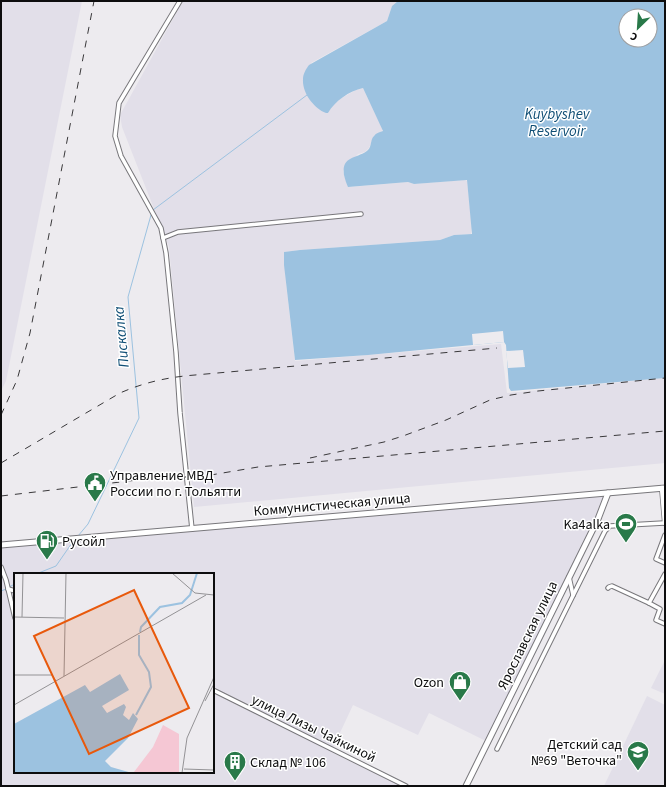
<svg xmlns="http://www.w3.org/2000/svg" width="666" height="787" font-family="'Source Sans 3',sans-serif">
<style>
.built{fill:#e2dfe9;fill-rule:evenodd}
.water{fill:#9cc2e0;fill-rule:evenodd}
.pier{fill:#edebef}
.lines{fill:none;stroke-linecap:round;stroke-linejoin:round}
.stream{stroke:#9cc2e0;stroke-width:1}
.minor-casing{stroke:#78777b;stroke-width:5.5}
.tertiary-casing{stroke:#78777b;stroke-width:6}
.secondary-casing{stroke:#78777b;stroke-width:7}
.minor{stroke:#fff;stroke-width:3.5}
.tertiary{stroke:#fff;stroke-width:4.5}
.secondary{stroke:#fff;stroke-width:5}
.rail{stroke:#39383a;stroke-width:1;stroke-dasharray:7 7;stroke-linecap:butt}
.labels{text-anchor:middle;stroke-width:3;stroke-linejoin:round;paint-order:stroke}
.poi-label{font-size:14px;fill:#0d0d0e;stroke:#fff;text-anchor:start}
.street-label{font-size:14px;fill:#0d0d0e;stroke:#fff}
.water-label{font-size:15px;font-style:italic;fill:#0f4e75;stroke:#fff}
.inset-river{fill:none;stroke:#9cc2e0;stroke-width:2}
.inset-road{fill:none;stroke:#939295;stroke-width:1}
.view{fill:#e8590c;fill-opacity:0.15;stroke:#e8590c;stroke-width:2}
.inset-edge{fill:none;stroke:#0d0d0e;stroke-width:2}
</style>
<rect width="100%" height="100%" fill="#edebef"/>
<g class="built">
<polygon points="1,1 82,1 6,381 1,391"/>
<polygon points="183,1 398,1 392,6 387,21 311,63 328,113 332,106 338,100 356,90 363,88 383,130 374,136 369,148 365,152 358,154 343,171 347,185 350,187 408,182 414,184 465,180 467,181 472,227 471,234 454,235 440,240 300,250 284,252 286,283 295,361 501,344 507,393 665,378 665,463 194,507 169,247 122,127 120,115"/>
<path d="M605,496L596,518L486,741L429,713L418,735L353,705L331,752L401,786H1V547L538,500ZM15,574H213V772H15Z"/>
<polygon points="665,660 665,694 651,688"/>
<polygon points="647,696 665,705 665,786 604,786"/>
</g>
<path class="water" d="M398,1H665V378L511,391L509,388L506,345L504,342L368,355L295,360L284,265V252L300,250L440,240L454,235L472,234L467,180L414,184L408,182L348,187C346,183 345,179 344,175C341,155 358,159 368,150C372,146 370,140 374,136C376,133 380,132 383,131L363,88C349,91 335,101 328,113H326C314,108 302,93 303,79C303,74 306,69 309,65L387,21L392,6ZM626,16H650V40H626Z"/>
<g class="pier">
<polygon points="503,331 504,342 473,345 472,334"/>
<polygon points="523,350 525,367 508,368 506,351"/>
</g>
<g class="lines">
<g class="stream">
<polyline points="153,210 307,95"/>
<polyline points="78,536 88,524 139,418 128,297 151,215"/>
<polyline points="36,574 56,566 74,540"/>
<polyline points="9,587 15,584"/>
<polyline points="1,591 6,589"/>
</g>
<g class="minor-casing">
<g id="minor">
<polyline points="180,1 119,103 115,136 121,156 161,228 166,253 176,352 180,413 192,529"/>
<polyline points="163,238 178,232 361,214"/>
<polyline points="665,535 656,559 665,563"/>
<polyline points="1,567 6,580 15,618"/>
<polyline points="665,574 649,603 660,609 656,620 665,624"/>
<polyline points="569,577 573,595"/>
<polyline points="608,588 609,587 612,586 649,603"/>
<polyline points="8,589 15,591"/>
<polyline points="213,690 406,786"/>
<polyline points="497,749 605,531 610,526 664,523"/>
</g>
</g>
<g class="tertiary-casing">
<polyline id="tertiary" points="662,488 665,523"/>
</g>
<g class="secondary-casing">
<g id="secondary">
<polyline points="1,545 665,488"/>
<polyline points="466,786 598,519 608,493"/>
</g>
</g>
<use href="#minor" class="minor"/>
<use href="#tertiary" class="tertiary"/>
<use href="#secondary" class="secondary"/>
<g class="rail">
<polyline points="1,415 17,380 30,333 94,1"/>
<polyline points="310,458 384,442 403,436 446,420 490,400 511,395 538,391 665,378"/>
<path d="M1,463L120,393C145,382 169,377 195,375L497,348"/>
<polyline points="1,496 146,479 205,476 258,467 665,431"/>
</g>
</g>
<defs>
<g id="civic-pin" transform="scale(1.15)"><path d="M0 17L-7.5 6A9.5 9.5 0 1 1 7.5 6Z" fill="#297949" stroke="#fff"/><path d="M-.6-6.5H3V-4.5H.6V-3L4-1V1h2V6H-6V1h2V-1L-.6-3ZM-1.2 2.5V6h2.4V2.5Z" fill="#fff"/></g>
<g id="stadium-pin" transform="scale(1.15)"><path d="M0 17L-7.5 6A9.5 9.5 0 1 1 7.5 6Z" fill="#297949" stroke="#fff"/><path d="M0-5a6.5 5 0 1 0 0 10a6.5 5 0 1 0 0-10ZM-3.5-1.8h7v3.6h-7Z" fill="#fff"/></g>
<g id="fuel-pin" transform="scale(1.15)"><path d="M0 17L-7.5 6A9.5 9.5 0 1 1 7.5 6Z" fill="#297949" stroke="#fff"/><path d="M-5.5-6h7V0h2V4h1.3V-2.5L3-4.5l.8-.8L6-3V5H2.5V1h-1V6h-7ZM-4.2-4.7v3.2H.2V-4.7Z" fill="#fff"/></g>
<g id="shop-pin" transform="scale(1.15)"><path d="M0 17L-7.5 6A9.5 9.5 0 1 1 7.5 6Z" fill="#297949" stroke="#fff"/><path d="M-5-2.5h2.3a2.7 3.5 0 0 1 5.4 0H5L5.5 6h-11ZM-1.5-2.5h3a1.5 2.3 0 0 0-3 0Z" fill="#fff"/></g>
<g id="school-pin" transform="scale(1.15)"><path d="M0 17L-7.5 6A9.5 9.5 0 1 1 7.5 6Z" fill="#297949" stroke="#fff"/><path d="M0-5L7-2L0 1L-7-2ZM-4 1L0 2.5L4 1V4Q0 6-4 4Z" fill="#fff"/></g>
<g id="building-pin" transform="scale(1.15)"><path d="M0 17L-7.5 6A9.5 9.5 0 1 1 7.5 6Z" fill="#297949" stroke="#fff"/><path d="M-4-6H4V6H1V3H-1V6H-4ZM-2.5-4.3h1.7v1.8h-1.7ZM.8-4.3h1.7v1.8H.8ZM-2.5-1h1.7V.8h-1.7ZM.8-1h1.7V.8H.8Z" fill="#fff"/></g>
</defs>
<g fill-rule="evenodd">
<use href="#civic-pin" x="95" y="483"/>
<use href="#stadium-pin" x="626" y="524"/>
<use href="#fuel-pin" x="47" y="541"/>
<use href="#shop-pin" x="460" y="682"/>
<use href="#school-pin" x="638" y="752"/>
<use href="#building-pin" x="235" y="762"/>
</g>
<g class="labels">
<g class="poi-label">
<text x="110" y="480">Управление МВД<tspan x="110" dy="16">России по г. Тольятти</tspan></text>
<text x="610" y="529" text-anchor="end">Ka4alka</text>
<text x="62" y="546">Русойл</text>
<text x="444" y="687" text-anchor="end">Ozon</text>
<text x="622" y="749" text-anchor="end">Детский сад<tspan x="622" dy="16">№69 "Веточка"</tspan></text>
<text x="250" y="767">Склад № 106</text>
</g>
<g class="street-label">
<text transform="translate(332 504) rotate(-5)" y="5">Коммунистическая улица</text>
<text transform="translate(527 635) rotate(-64)" y="5">Ярославская улица</text>
<text transform="translate(314 728) rotate(26)" y="5">улица Лизы Чайкиной</text>
</g>
<g class="water-label">
<text x="557" y="119">Kuybyshev<tspan x="557" dy="17">Reservoir</tspan></text>
<text transform="translate(121 337) rotate(-95)" y="5">Пискалка</text>
</g>
</g>
<g transform="translate(14 573)">
<rect width="200" height="200" fill="#edebef"/>
<path d="M149,152L165,161V200L120,199L139,174Z" fill="#f5c7d4"/>
<path d="M106,101L115,117L88,133L93,140L110,131L112,134L109,142L115,147L119,140L124,146L114,165L91,188L97,194L118,200H0V151L71,112L76,119Z" fill="#9cc2e0"/>
<path class="inset-river" d="M126,59L127,54L146,34L168,30L176,22L183,0M122,142L137,114L135,99L125,82V62M0,165L3,162L2,151"/>
<path class="inset-road" d="M158,0L181,20L200,22M0,44L50,45M8,44L9,0M0,102H38L42,108M50,103L52,0M191,128L200,111M0,132L192,22M170,196L200,197M168,200L173,165L200,104"/>
<path class="view" d="M120,17L175,135L75,181L20,63Z"/>
<rect width="200" height="200" class="inset-edge"/>
</g>
<rect width="666" height="787" fill="none" stroke="#0d0d0e" stroke-width="4"/>
<g transform="translate(638 28) rotate(205)"><circle r="19" fill="#ffffff" stroke="#9e9e9f"/>
<path d="M0-3L7 15L0 10L-7 15Z" fill="#297949"/>
<text y="-6" font-size="11" font-weight="bold" text-anchor="middle" fill="#0d0d0e">С</text>
</g>
</svg>
